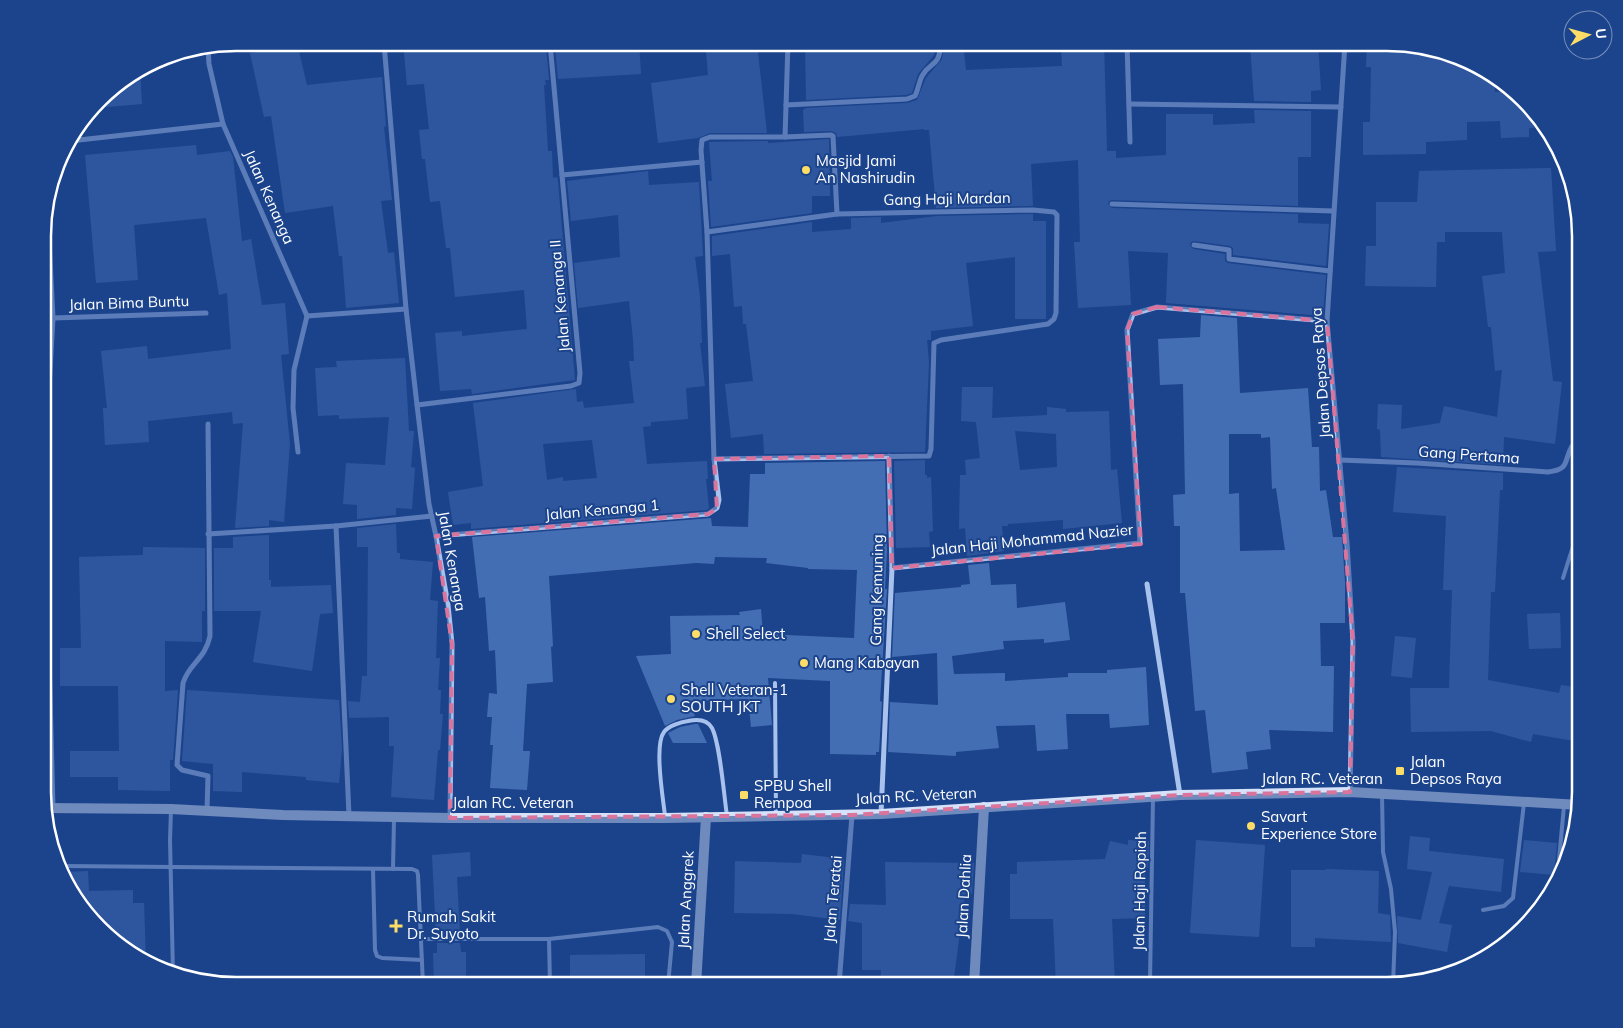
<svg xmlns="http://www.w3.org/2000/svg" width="1623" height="1028" font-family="Mulish,sans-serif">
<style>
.building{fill:#446eb4;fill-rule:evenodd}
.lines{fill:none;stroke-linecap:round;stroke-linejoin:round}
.lane{stroke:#a8c2ed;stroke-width:4}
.street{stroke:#a8c2ed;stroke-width:5}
.secondary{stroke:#d5e2f9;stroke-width:10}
.marked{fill:none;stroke:#da749d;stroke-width:4;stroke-dasharray:10 6;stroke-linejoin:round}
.poi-dot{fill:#fddd66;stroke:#1c448c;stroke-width:2}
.labels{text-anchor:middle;stroke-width:4;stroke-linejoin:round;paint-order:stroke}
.poi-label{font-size:15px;fill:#fff;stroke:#1c448c;text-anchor:start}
.street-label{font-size:15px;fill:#fff;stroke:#1c448c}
.rim{fill:none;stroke:#fff;stroke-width:2.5}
</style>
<rect width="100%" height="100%" fill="#1c448c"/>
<g class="building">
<polygon points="403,42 448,42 448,46 487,42 543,42 543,47 546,47 549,80 545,80 546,85 544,85 548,151 552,151 553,178 557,177 558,182 575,380 472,394 471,389 440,391 435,333 462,331 462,336 527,329 524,290 455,297 450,248 446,248 440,201 430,202 425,159 422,159 419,130 429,129 424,84 407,85"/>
<polygon points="616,42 639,42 641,74 558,79 555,47"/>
<polygon points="805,42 937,42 934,55 918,74 912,93 906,95 806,100"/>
<polygon points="945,42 963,42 966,70 1062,66 1061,42 1104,42 1107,151 1116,151 1116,158 1166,155 1166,114 1213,114 1213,125 1255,123 1254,110 1311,111 1311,157 1298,157 1298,206 1112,200 1109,201 1108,204 1112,208 1298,214 1298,223 1329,224 1326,266 1233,255 1233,248 1230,246 1194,241 1191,242 1190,245 1193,249 1225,254 1225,261 1228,263 1326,275 1323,316 1166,303 1168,253 1128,251 1131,305 1078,308 1074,242 1080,242 1078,160 1031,164 1033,206 936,208 929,130 924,130 924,129 837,137 836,133 831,131 804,132 803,110 806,108 907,103 917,100 926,78 942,59"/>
<polygon points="1279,42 1280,46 1318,43 1321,90 1311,91 1311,102 1254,101 1250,44"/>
<polygon points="297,43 307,85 382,77 386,126 384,127 392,200 381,201 388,253 394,252 399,303 346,308 342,256 339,256 333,206 285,213 271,116 264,117 250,53"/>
<polygon points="1367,43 1391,44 1391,47 1419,48 1419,52 1449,53 1494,75 1495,92 1509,91 1543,127 1529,128 1529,137 1501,138 1500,121 1467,122 1467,140 1426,142 1426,154 1363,155 1363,122 1370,122 1371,67 1366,67"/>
<polygon points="757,44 767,133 710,133 698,138 658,143 651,83 708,75 706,50"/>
<polygon points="140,71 142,104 95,108 108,91"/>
<polygon points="829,139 830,196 812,196 812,213 711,227 708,181 712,181 709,142 768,141 768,143"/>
<polygon points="196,145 197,155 230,151 233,157 242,241 251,239 262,305 285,303 289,354 281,355 290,444 284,522 269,520 269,526 235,528 243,423 233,424 232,412 148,421 149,442 105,445 103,408 107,408 101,351 147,346 148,359 231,349 227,293 219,295 206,218 134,225 138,280 96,283 85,155"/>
<polygon points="1551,168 1556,251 1538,252 1553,381 1562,382 1555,444 1504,437 1503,465 1381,457 1380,430 1377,429 1378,404 1402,405 1401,429 1440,423 1444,406 1497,417 1502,370 1495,371 1491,327 1488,327 1482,276 1505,273 1502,232 1445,232 1445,242 1437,242 1436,287 1365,286 1366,246 1376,246 1376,202 1417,202 1419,171"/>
<path d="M648,171L649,185L699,182L703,256L695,257L700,297L702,343H700L705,386L686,388L688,419L651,422V426L643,427L647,464L707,461L708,479H706L709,508L707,510L471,529V523L453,525L448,492L483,486L473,403L576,389L577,402L583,401L584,408L634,403L629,361H634L633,339L629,301L578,308L574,263L620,257L618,215L571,221L567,181ZM592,440L597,478L563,481V477L547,480L543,444Z"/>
<polygon points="1033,214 1033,221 1046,221 1046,319 1015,319 1015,257 966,263 973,326 931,331 931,340 927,340 929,362 925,452 764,454 763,434 731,438 725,384 753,381 746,324 743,324 742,306 734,307 730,254 712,256 712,236 812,222 812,232 851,229 851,218 881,217 881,223 937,216"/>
<path d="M1201,315L1237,318L1240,393L1308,388L1312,447H1319L1320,491L1326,490L1333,537H1342L1345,582V623H1320L1321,666H1334L1333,732L1269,730L1271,749L1246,752L1248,769L1212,773L1205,710L1195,711L1185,593H1180V526H1174L1173,495L1185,494L1183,384L1160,385L1158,339L1200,337ZM1229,434H1261V438L1270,437L1272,489L1276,488L1285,550L1240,551L1239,493L1229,494Z"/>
<polygon points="405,358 409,431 414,431 411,467 415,468 412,509 396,508 396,515 357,519 357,505 343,504 346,463 385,465 389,417 339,419 339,415 318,416 315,368 337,367 336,361"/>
<path d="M962,387H993L992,418L1047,415V407L1066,409V412L1109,411L1111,470L1117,469L1122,523L1063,529V520L1008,524V526H1002L1004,551L967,556L965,528L959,529L960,475H966L965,460L980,458L976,422L961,421ZM1015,431L1056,434L1057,467L1020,470Z"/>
<polygon points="925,460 925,475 927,475 927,478 931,477 933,531 929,532 930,547 896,548 894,461"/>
<polygon points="885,461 887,551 885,589 887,589 880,701 882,702 879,752 876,752 876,755 830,754 830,681 768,678 772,725 751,727 748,699 689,701 695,716 677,720 665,726 636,656 671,654 670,616 740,615 739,612 761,609 763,634 854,638 857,570 808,569 808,568 766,563 767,558 715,557 714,564 696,563 549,576 553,646 551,647 553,682 527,684 523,751 530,751 527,790 490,788 493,745 490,745 492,717 487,717 489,693 497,694 495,650 489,651 485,597 479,598 472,537 711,518 712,526 748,527 750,474 765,474 765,463"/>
<polygon points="1397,467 1503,473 1503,490 1500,490 1495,592 1491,592 1488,680 1559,693 1561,685 1580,688 1580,742 1533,734 1531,742 1491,731 1411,732 1410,688 1449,688 1452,590 1443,590 1446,516 1393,512"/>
<polygon points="396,524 397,553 400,553 400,559 433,562 430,600 438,601 436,658 440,658 438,690 441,690 440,714 443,714 440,750 438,750 434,800 391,797 394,746 389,746 389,717 349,718 348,701 360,702 362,676 367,676 368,547 357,547 357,528"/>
<polygon points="269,535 269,580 271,580 271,587 331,585 333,613 320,614 312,671 253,662 261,611 214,611 214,548 233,548 233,537"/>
<polygon points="143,547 205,548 205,611 202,611 202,642 165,641 165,691 178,690 173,760 170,760 170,791 118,790 118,777 70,777 70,751 119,751 118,686 60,686 60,648 81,648 79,557 143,555"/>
<polygon points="989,563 991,585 1016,584 1017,608 1065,602 1070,640 1044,643 1044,639 1003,641 1004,649 952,656 954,674 1005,673 1005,681 1068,677 1068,673 1107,673 1107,670 1146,667 1149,725 1110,728 1109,714 1066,714 1068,749 1037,751 1035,725 996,726 999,748 956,752 956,756 888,752 890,702 938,705 937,653 892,657 895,593 961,587 961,585 970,584 968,565"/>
<polygon points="1560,613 1561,648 1529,649 1527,614"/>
<polygon points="1395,636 1416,638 1412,678 1391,676"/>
<polygon points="187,690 339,700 342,749 339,783 306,780 306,777 242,772 242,792 213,791 213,764 182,761"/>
<polygon points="695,724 698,724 707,743 673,743 668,733 680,727"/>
<polygon points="1410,836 1430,838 1429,851 1504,859 1501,892 1449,886 1439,923 1452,925 1447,952 1398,943 1397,916 1421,920 1432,872 1407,869"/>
<polygon points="1128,840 1149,841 1148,868 1145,868 1145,918 1112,919 1115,985 1056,985 1053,919 1010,919 1010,874 1017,874 1017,862 1105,859 1110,841 1128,845"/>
<polygon points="1196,840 1265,845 1259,937 1190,933"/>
<polygon points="1524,840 1557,843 1554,875 1520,872"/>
<polygon points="1564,844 1572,844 1570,854 1562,871"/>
<polygon points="470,852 471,876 457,877 460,935 436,935 432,855"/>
<polygon points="802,854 844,859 840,920 792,914 734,913 735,861 801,863"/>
<polygon points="885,862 974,863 972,894 965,894 953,985 880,985 881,970 862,970 862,923 848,921 850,904 886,905"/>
<polygon points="1326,869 1379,871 1378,913 1390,915 1391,942 1315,938 1315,947 1291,947 1291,870 1326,870"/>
<polygon points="88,871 89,891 133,890 133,903 144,903 146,961 129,953 75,899 65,872"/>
<polygon points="437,943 460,943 461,952 466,952 466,985 434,985 433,953 437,953"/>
<polygon points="645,954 645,985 570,985 570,955"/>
</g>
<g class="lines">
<g class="lane">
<polyline points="1563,578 1580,524"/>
<polyline points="775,683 776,814"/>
<polyline points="1382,794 1383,852 1391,889 1395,932 1393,985"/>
<polyline points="171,809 170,840 173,974"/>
<path d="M665,816C663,798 654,745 664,732C668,726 681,722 688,721C697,719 707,719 712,728C720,743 724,796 727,816"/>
<polyline points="62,866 412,869 417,871 418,875 423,985"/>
<polyline points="373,869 375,950 377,956 382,958 422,960"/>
<polyline points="393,869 394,819"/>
<polyline points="1557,881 1564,806"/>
<polyline points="1483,910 1504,906 1513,898 1524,803"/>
<polyline points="421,939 549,939 658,927 667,931 672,942 668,985"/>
<polyline points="549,939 550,985"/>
<polyline points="1152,985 1150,981 1153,798"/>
</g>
<g class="street">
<polyline points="384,43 406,309 417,405 429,504 436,536 448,605 452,644 450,818"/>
<polyline points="1127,43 1130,142"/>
<polyline points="1345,43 1327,321 1347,543 1353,642 1350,792"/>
<polyline points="208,48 209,64 223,124 307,316 406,309"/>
<polyline points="1129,104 1341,107"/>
<path d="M786,105L907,99L915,96C918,90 919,82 922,76C931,60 939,69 941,43"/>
<polyline points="70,141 223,124"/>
<polyline points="562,175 702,162"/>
<polyline points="47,201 53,318 47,423 46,543 53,808"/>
<polyline points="1112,204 1333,211"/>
<polyline points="707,232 701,150 702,140 710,137 785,137"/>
<polyline points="1194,245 1229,250 1229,259 1330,271"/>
<polyline points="53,318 206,313"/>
<polyline points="417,405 571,386 579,383 580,373 550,43"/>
<polyline points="298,452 293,408 294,370 307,316"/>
<polyline points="714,459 929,456 931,449 934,343 941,340 1048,324 1054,319 1056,313 1057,215 1054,212 1033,210 837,214"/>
<path d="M1340,460L1417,463L1548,472C1571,469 1563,461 1572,446L1580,443"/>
<polyline points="336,526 432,516"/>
<polyline points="208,534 336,526 349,815"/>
<polyline points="436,536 708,514 717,508 719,500 714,459 707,232 837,214 833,136 831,135 785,137 788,43"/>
<polyline points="892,568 1140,543 1127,330 1133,314 1157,307 1327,321"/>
<polyline points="1147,584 1180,795"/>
<path d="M207,811L208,776L182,770L177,765L183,683C189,663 205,660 210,636L208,424"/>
<polyline points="881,814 892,568 889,456"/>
<polyline points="839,985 852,815"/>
</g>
<g class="secondary">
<polyline points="44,808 171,809 283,815 450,818 665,818 881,814 1180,795 1350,792 1580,805"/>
<polyline points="696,985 706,817"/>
<polyline points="974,985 984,807"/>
</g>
</g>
<path d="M0 0H1623V1028H0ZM1157,307L1327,321L1353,642L1350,792L1180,795L852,815L450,818L452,644L436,536L708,514L717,509L714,459L889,456L892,568L1141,544L1127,330L1133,314Z" fill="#1c448c" fill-opacity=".55" fill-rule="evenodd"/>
<path class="marked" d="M1157,307L1327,321L1353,642L1350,792L1180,795L852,815L450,818L452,644L436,536L708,514L717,509L714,459L889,456L892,568L1141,544L1127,330L1133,314Z"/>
<g class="poi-dot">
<circle cx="806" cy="170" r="5"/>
<circle cx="696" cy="634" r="5"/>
<circle cx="804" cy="663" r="5"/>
<circle cx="671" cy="699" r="5"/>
<rect x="1395" y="766" width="10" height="10" rx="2.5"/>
<rect x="739" y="790" width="10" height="10" rx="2.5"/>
<circle cx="1251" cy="826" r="5"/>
<path d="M393.5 918.5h5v5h5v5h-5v5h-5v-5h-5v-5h5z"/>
</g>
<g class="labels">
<g class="poi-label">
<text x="816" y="166">Masjid Jami<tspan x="816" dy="17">An Nashirudin</tspan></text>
<text x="706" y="639">Shell Select</text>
<text x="814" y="668">Mang Kabayan</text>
<text x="681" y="695">Shell Veteran-1<tspan x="681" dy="17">SOUTH JKT</tspan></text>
<text x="1410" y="767">Jalan<tspan x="1410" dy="17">Depsos Raya</tspan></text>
<text x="754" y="791">SPBU Shell<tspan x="754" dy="17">Rempoa</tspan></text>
<text x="1261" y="822">Savart<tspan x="1261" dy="17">Experience Store</tspan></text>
<text x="407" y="922">Rumah Sakit<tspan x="407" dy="17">Dr. Suyoto</tspan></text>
</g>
<g class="street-label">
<text transform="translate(269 197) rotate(66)" y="5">Jalan Kenanga</text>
<text transform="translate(947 199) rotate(-1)" y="5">Gang Haji Mardan</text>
<text transform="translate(560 296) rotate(-95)" y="5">Jalan Kenanga II</text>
<text transform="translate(129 303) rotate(-2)" y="5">Jalan Bima Buntu</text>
<text transform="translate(1321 373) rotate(-94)" y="5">Jalan Depsos Raya</text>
<text transform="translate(1469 455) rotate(4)" y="5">Gang Pertama</text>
<text transform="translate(602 510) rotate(-5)" y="5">Jalan Kenanga 1</text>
<text transform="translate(1032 540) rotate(-6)" y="5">Jalan Haji Mohammad Nazier</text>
<text transform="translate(452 561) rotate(80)" y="5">Jalan Kenanga</text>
<text transform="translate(877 590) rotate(-89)" y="5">Gang Kemuning</text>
<text x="1322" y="784">Jalan RC. Veteran</text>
<text transform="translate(916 796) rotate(-3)" y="5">Jalan RC. Veteran</text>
<text x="513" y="808">Jalan RC. Veteran</text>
<text transform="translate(1140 891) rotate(-89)" y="5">Jalan Haji Ropiah</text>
<text transform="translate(964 896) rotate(-87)" y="5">Jalan Dahlia</text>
<text transform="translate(833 899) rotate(-85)" y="5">Jalan Teratai</text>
<text transform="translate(686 900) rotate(-87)" y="5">Jalan Anggrek</text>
</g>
</g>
<path d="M0 0H1623V1028H0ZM236 51H1387A185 185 0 0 1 1572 236V792A185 185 0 0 1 1387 977H236A185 185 0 0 1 51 792V236A185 185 0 0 1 236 51Z" fill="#1c448c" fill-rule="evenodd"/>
<path class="rim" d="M236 51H1387A185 185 0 0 1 1572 236V792A185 185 0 0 1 1387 977H236A185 185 0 0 1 51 792V236A185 185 0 0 1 236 51Z"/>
<g transform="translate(1588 35) rotate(84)"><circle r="24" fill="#1c448c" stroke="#778fba"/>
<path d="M0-4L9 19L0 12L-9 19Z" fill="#fddd66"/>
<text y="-8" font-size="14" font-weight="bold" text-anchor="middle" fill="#ffffff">U</text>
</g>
</svg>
